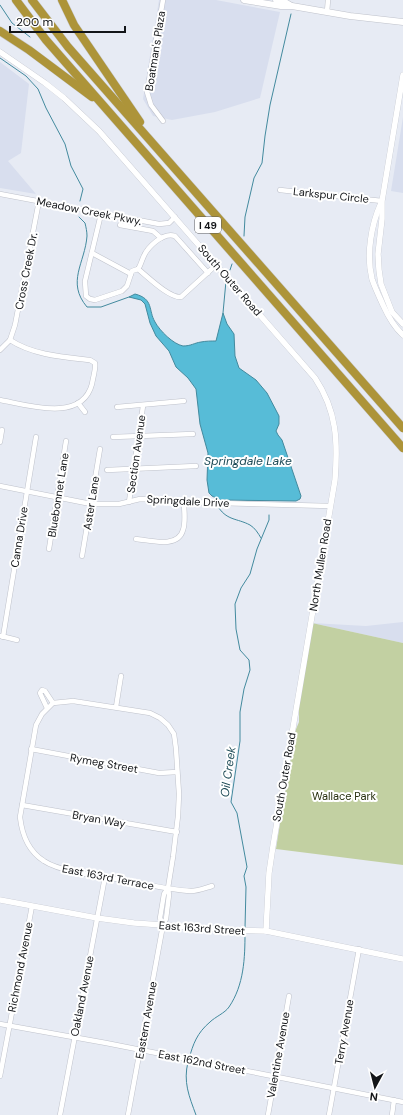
<svg xmlns="http://www.w3.org/2000/svg" width="403" height="1115" font-family="'DM Sans',sans-serif">
<style>
.built{fill:#d8deee}
.green{fill:#c2d0a2}
.water{fill:#57bcd7;stroke:#438a9e}
.lines{fill:none;stroke-linecap:round;stroke-linejoin:round}
.stream{stroke:#438a9e;stroke-width:1}
.minor-casing{stroke:#bfc2cb;stroke-width:5.5}
.tertiary-casing{stroke:#bfc2cb;stroke-width:6}
.secondary-casing{stroke:#bfc2cb;stroke-width:7}
.motorway-casing{stroke:#c6c7c8;stroke-width:9}
.minor{stroke:#fff;stroke-width:4.5}
.tertiary{stroke:#fff;stroke-width:5.5}
.secondary{stroke:#fff;stroke-width:6}
.motorway{stroke:#ad9439;stroke-width:8}
.labels{text-anchor:middle;stroke-width:4;stroke-linejoin:round;paint-order:stroke}
.shield{fill:#fff;stroke:#5a5b5d;stroke-width:1}
.shield-label{font-size:10px;font-weight:bold;fill:#131518}
.street-label{font-size:11px;fill:#131518;stroke:#fff}
.park-label{font-size:11px;fill:#283010;stroke:#fff}
.water-label{font-size:12px;font-style:italic;fill:#1d4a56;stroke:#fff}
</style>
<rect width="100%" height="100%" fill="#e7ebf4"/>
<g class="built">
<polygon points="159,0 216,0 280,12 260,98 215,112 172,120 153,116 143,99"/>
<polygon points="0,62 29,84 21,153 8,161 36,194 0,188"/>
<polygon points="403,117 403,193 391,191"/>
<polygon points="403,622 403,643 312,623 366,626"/>
</g>
<polygon class="green" points="312,623 403,643 403,865 276,849 294,734 299,722 299,704"/>
<path class="water" d="M135,294C154,299 148,310 155,322C160,331 173,344 183,346C191,346 194,343 201,342C206,341 211,341 216,341L223,313L227,324L234,334L235,356L239,368L256,380L267,393L279,416V424L276,431L278,435L282,440L301,496L300,499L296,501L220,500L212,496L209,493L207,480L208,453L200,424L196,389L188,378L176,367L169,351L156,336L150,323L145,304L141,300L129,297Z"/>
<g class="lines">
<g class="stream">
<polyline points="0,5 12,23 30,37"/>
<polyline points="0,58 26,76 38,89 46,108 65,144 71,166 83,189 80,201"/>
<path d="M79,217L85,223C86,227 87,232 87,236C85,263 66,282 87,307H101L129,297"/>
<polyline points="244,236 245,217 254,178 262,163 265,136 270,105 291,14"/>
<polyline points="230,270 232,264"/>
<polyline points="223,313 226,281"/>
<path d="M217,505C226,521 237,518 250,525C255,528 258,533 261,538"/>
<polyline points="245,928 246,887 244,876 247,867 237,813 231,802 240,741 240,712 244,689 250,670 249,660 240,650 236,629 235,604 241,588 250,574 257,549 269,520 269,515"/>
<path d="M189,1059C193,1044 197,1033 210,1022C215,1017 225,1013 229,1007C244,985 245,958 245,933"/>
<path d="M188,1062C183,1082 189,1096 196,1115"/>
</g>
<g class="minor-casing">
<g id="minor">
<polyline points="163,0 147,92 151,105 163,121"/>
<polyline points="327,12 328,0"/>
<polyline points="280,190 382,201"/>
<polyline points="0,194 159,224 169,223 175,217"/>
<path d="M101,214L85,281L86,296L90,299L95,300L122,291L127,286L132,271L138,269C148,277 169,298 181,297L216,265"/>
<polyline points="120,225 153,231 161,238"/>
<polyline points="92,253 131,274"/>
<path d="M138,269C141,265 141,262 143,258C147,247 163,232 175,236L208,273"/>
<polyline points="0,350 10,340 15,325 39,201"/>
<path d="M0,400C27,405 82,423 92,384C93,377 96,369 95,363L90,360C63,357 33,355 10,340"/>
<polyline points="78,403 85,412"/>
<polyline points="117,407 184,401"/>
<polyline points="113,437 193,434"/>
<polyline points="0,442 2,430"/>
<polyline points="107,470 196,466"/>
<polyline points="0,486 91,504 119,504 140,499 171,500 184,502 330,506"/>
<polyline points="129,502 143,406"/>
<path d="M136,539C149,540 178,549 183,530C186,522 184,511 184,502"/>
<polyline points="49,549 66,441"/>
<polyline points="82,556 100,449"/>
<polyline points="1,636 17,640"/>
<polyline points="3,637 36,437"/>
<polyline points="116,707 121,676"/>
<polyline points="47,708 40,693 42,690 45,691 53,703"/>
<polyline points="31,749 159,773 177,772"/>
<polyline points="22,805 177,832"/>
<polyline points="163,925 160,918 164,894 168,888"/>
<polyline points="0,1024 106,1043 403,1102"/>
<polyline points="0,1076 32,906"/>
<polyline points="60,1115 105,877"/>
<path d="M128,1115L163,925L166,919L169,895L168,888L173,857L178,816L179,794L176,749L174,734L168,725L160,718L150,713L73,701L53,703L42,714L36,725L20,817C22,835 28,851 44,861C60,872 104,877 124,880C146,884 169,890 191,891C198,891 205,888 212,886"/>
<polyline points="268,1115 289,996"/>
<polyline points="329,1115 359,949"/>
<polyline points="392,1115 394,1100"/>
</g>
</g>
<g class="tertiary-casing">
<g id="tertiary">
<path d="M0,52L45,83L64,98L99,131L315,378C337,411 338,442 335,480L273,846L269,873L266,931"/>
<polyline points="403,75 382,201 382,219 378,254 379,270 381,284 392,312 403,324"/>
<path d="M381,203C371,225 366,255 372,279C375,288 379,296 383,305C388,316 394,327 403,335"/>
<polyline points="0,900 97,918 134,923 233,930 266,931 403,959"/>
</g>
</g>
<g class="secondary-casing">
<g id="secondary">
<polyline points="244,0 281,6 292,6 350,16 403,22"/>
<polyline points="276,0 283,1 290,5"/>
</g>
</g>
<g class="motorway-casing">
<g id="motorway">
<polyline points="16,0 46,40 403,448"/>
<polyline points="32,0 68,47 403,428"/>
<polyline points="62,0 74,25 140,122"/>
<polyline points="0,31 29,50 92,97"/>
</g>
</g>
<use href="#minor" class="minor"/>
<use href="#tertiary" class="tertiary"/>
<use href="#secondary" class="secondary"/>
<use href="#motorway" class="motorway"/>
</g>
<g class="labels">
<rect class="shield" x="195" y="217" width="26" height="16" rx="3"/>
<g class="shield-label">
<text x="208" y="229">I 49</text>
</g>
<g class="street-label">
<text transform="translate(155 51) rotate(-81)" y="4">Boatman's Plaza</text>
<text transform="translate(331 195) rotate(6)" y="4">Larkspur Circle</text>
<text transform="translate(89 211) rotate(11)" y="4">Meadow Creek Pkwy.</text>
<text transform="translate(26 271) rotate(-79)" y="4">Cross Creek Dr.</text>
<text transform="translate(230 280) rotate(49)" y="4">South Outer Road</text>
<text transform="translate(136 454) rotate(-82)" y="4">Section Avenue</text>
<text transform="translate(58 495) rotate(-81)" y="4">Bluebonnet Lane</text>
<text transform="translate(188 501) rotate(3)" y="4">Springdale Drive</text>
<text transform="translate(91 503) rotate(-81)" y="4">Aster Lane</text>
<text transform="translate(19 537) rotate(-81)" y="4">Canna Drive</text>
<text transform="translate(320 565) rotate(-81)" y="4">North Mullen Road</text>
<text transform="translate(104 763) rotate(10)" y="4">Rymeg Street</text>
<text transform="translate(284 777) rotate(-80)" y="4">South Outer Road</text>
<text transform="translate(99 819) rotate(10)" y="4">Bryan Way</text>
<text transform="translate(108 877) rotate(11)" y="4">East 163rd Terrace</text>
<text transform="translate(202 928) rotate(4)" y="4">East 163rd Street</text>
<text transform="translate(20 967) rotate(-79)" y="4">Richmond Avenue</text>
<text transform="translate(82 996) rotate(-79)" y="4">Oakland Avenue</text>
<text transform="translate(146 1020) rotate(-80)" y="4">Eastern Avenue</text>
<text transform="translate(344 1032) rotate(-80)" y="4">Terry Avenue</text>
<text transform="translate(278 1055) rotate(-80)" y="4">Valentine Avenue</text>
<text transform="translate(202 1062) rotate(11)" y="4">East 162nd Street</text>
</g>
<g class="park-label">
<text x="344" y="800">Wallace Park</text>
</g>
<g class="water-label">
<text x="248" y="465">Springdale Lake</text>
<text transform="translate(228 772) rotate(-82)" y="4">Oil Creek</text>
</g>
</g>
<g transform="translate(375 1087) rotate(187)" stroke="#ffffff" stroke-width="3" paint-order="stroke">
<path d="M0-3L7 15L0 10L-7 15Z" fill="#131518"/>
<text y="-6" font-size="11" font-weight="bold" text-anchor="middle" fill="#131518">N</text>
</g>
<path d="M10 26v6h115v-6" fill="none" stroke="#131518" stroke-width="2"/>
<text x="16" y="26" font-size="12" fill="#131518" stroke="#ffffff" stroke-width="3" paint-order="stroke">200 m</text>
</svg>
